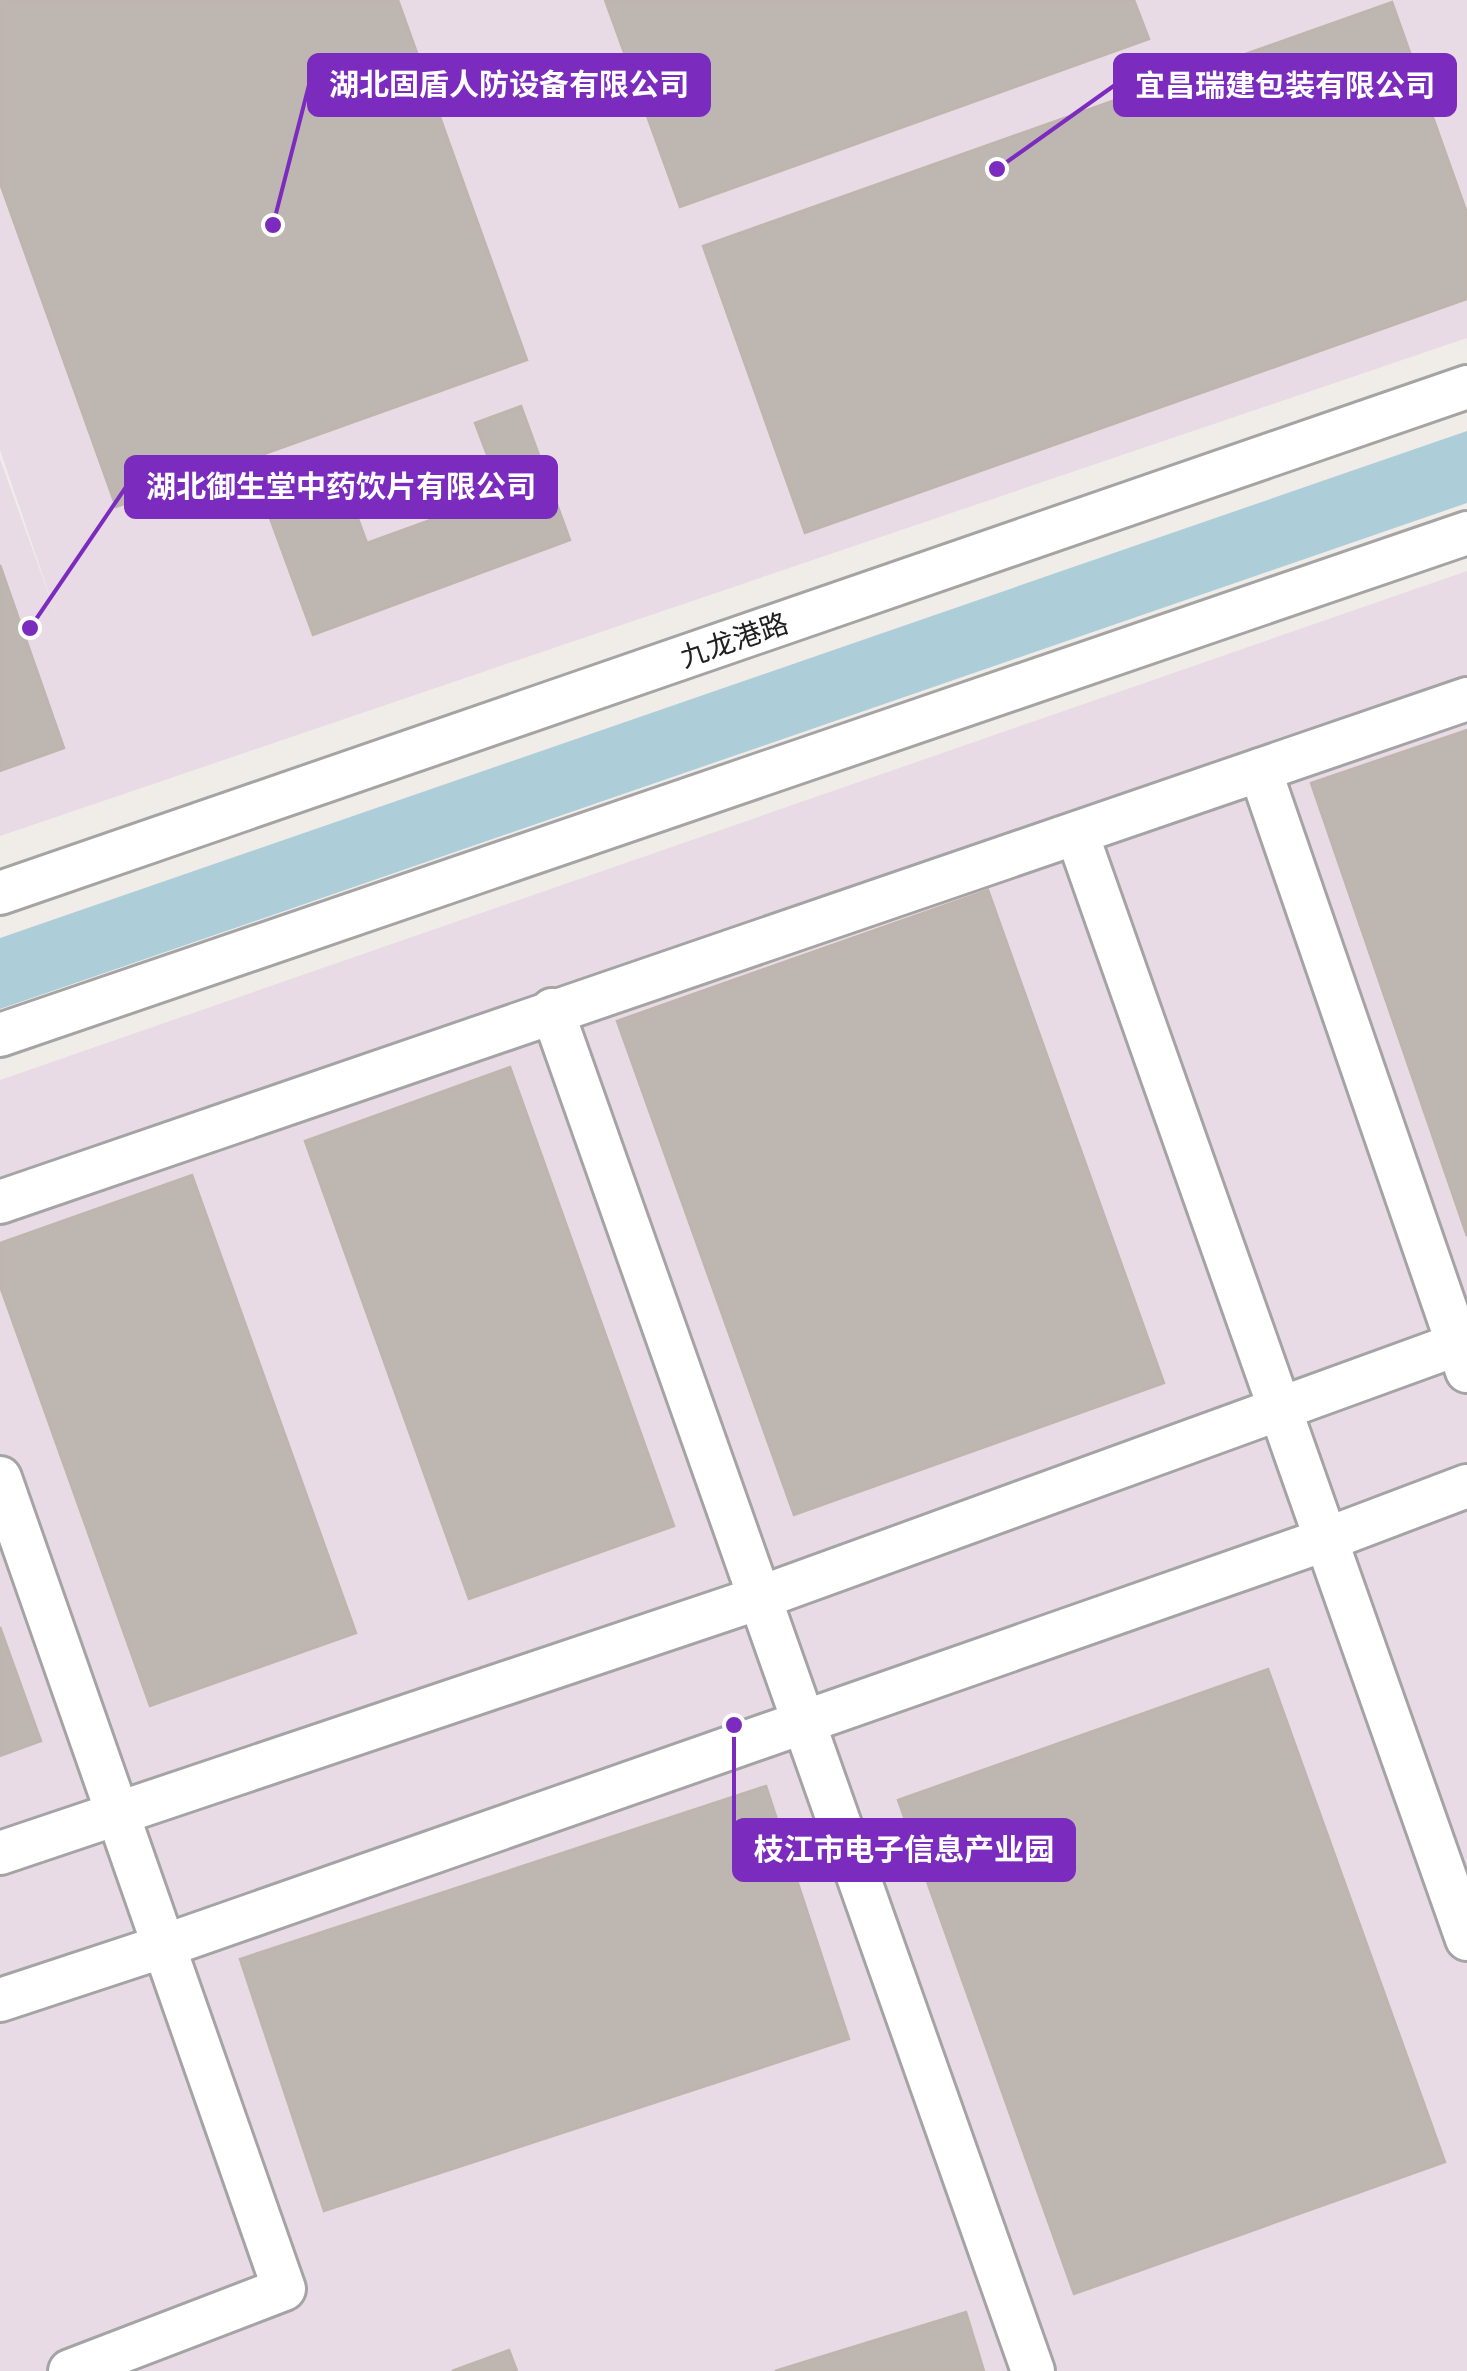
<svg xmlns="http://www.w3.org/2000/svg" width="1467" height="2371" font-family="Poppins,'Noto Sans SC',sans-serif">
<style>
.industrial{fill:#e8dbe5}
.water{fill:#adced9}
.building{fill:#bdb6b1;stroke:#c0b5ac;stroke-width:2.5}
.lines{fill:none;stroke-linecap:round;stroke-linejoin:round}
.minor-casing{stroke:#a4a4a4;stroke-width:48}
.minor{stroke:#fff;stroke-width:42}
.labels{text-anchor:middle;stroke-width:10;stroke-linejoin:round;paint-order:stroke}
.street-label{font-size:28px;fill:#202020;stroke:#fff}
.leader{fill:none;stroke:#7b2cbf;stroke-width:4}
.callout-dot{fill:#7b2cbf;stroke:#fff;stroke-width:4}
.callout{fill:#7b2cbf;stroke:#7b2cbf;stroke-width:4}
.callout-label{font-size:30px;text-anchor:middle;font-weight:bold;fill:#fff}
</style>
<rect width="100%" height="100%" fill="#f0ede8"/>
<g class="industrial">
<polygon points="0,0 1467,0 1467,338 0,836 0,459 59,623 0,450"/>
<polygon points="1467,571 1467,2371 0,2371 0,1080"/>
</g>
<polygon class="water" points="1467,431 1467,503 0,1009 0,938"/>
<g class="building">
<polygon points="0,0 398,0 527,360 116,507 0,183"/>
<polygon points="605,0 1134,0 1149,39 680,207"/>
<polygon points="1392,2 1467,213 1467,299 805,533 703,246"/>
<polygon points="521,406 570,540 313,635 260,491 337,462 367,543 502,494 475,423"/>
<polygon points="0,565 64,748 0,771"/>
<polygon points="1467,730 1467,1236 1311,783"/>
<polygon points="988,890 1164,1383 794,1515 617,1021"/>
<polygon points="510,1067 674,1526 469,1599 305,1141"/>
<polygon points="192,1175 356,1633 150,1706 0,1286 0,1243"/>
<polygon points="0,1627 41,1741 0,1756"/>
<polygon points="1268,1669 1445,2162 1074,2294 898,1800"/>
<polygon points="766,1786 849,2039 324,2211 240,1959"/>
<polygon points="966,2312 984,2371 775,2371"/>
<polygon points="509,2350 517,2371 452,2371"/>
</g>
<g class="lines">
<g class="minor-casing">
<g id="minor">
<polyline points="1260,770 1467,1371"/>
<polyline points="1077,834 1467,1939"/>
<polyline points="0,893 1467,387"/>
<polyline points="552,1010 1033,2371"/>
<polyline points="0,1035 1467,533"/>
<polyline points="0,1202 1467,699"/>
<polyline points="0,1478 284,2289 70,2371"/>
<polyline points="0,1853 759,1598 1458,1344"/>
<polyline points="0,2000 164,1946 1327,1539 1467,1486"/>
</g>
</g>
<use href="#minor" class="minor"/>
</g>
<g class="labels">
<g class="street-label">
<text transform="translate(734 640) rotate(-19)" y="10">九龙港路</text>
</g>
</g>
<path class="leader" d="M273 225L309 85M997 169L1115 85M30 628L126 487M734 1725L734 1850"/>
<g class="callout-dot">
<circle cx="273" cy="225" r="10"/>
<circle cx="997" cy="169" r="10"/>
<circle cx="30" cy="628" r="10"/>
<circle cx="734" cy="1725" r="10"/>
</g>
<g class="callout">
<rect x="309" y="55" width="400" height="60" rx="10"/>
<rect x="1115" y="55" width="340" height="60" rx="10"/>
<rect x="126" y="457" width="430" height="60" rx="10"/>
<rect x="734" y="1820" width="340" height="60" rx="10"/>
</g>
<g class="callout-label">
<text x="509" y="95">湖北固盾人防设备有限公司</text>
<text x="1285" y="96">宜昌瑞建包装有限公司</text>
<text x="341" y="497">湖北御生堂中药饮片有限公司</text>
<text x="904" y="1860">枝江市电子信息产业园</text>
</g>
</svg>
